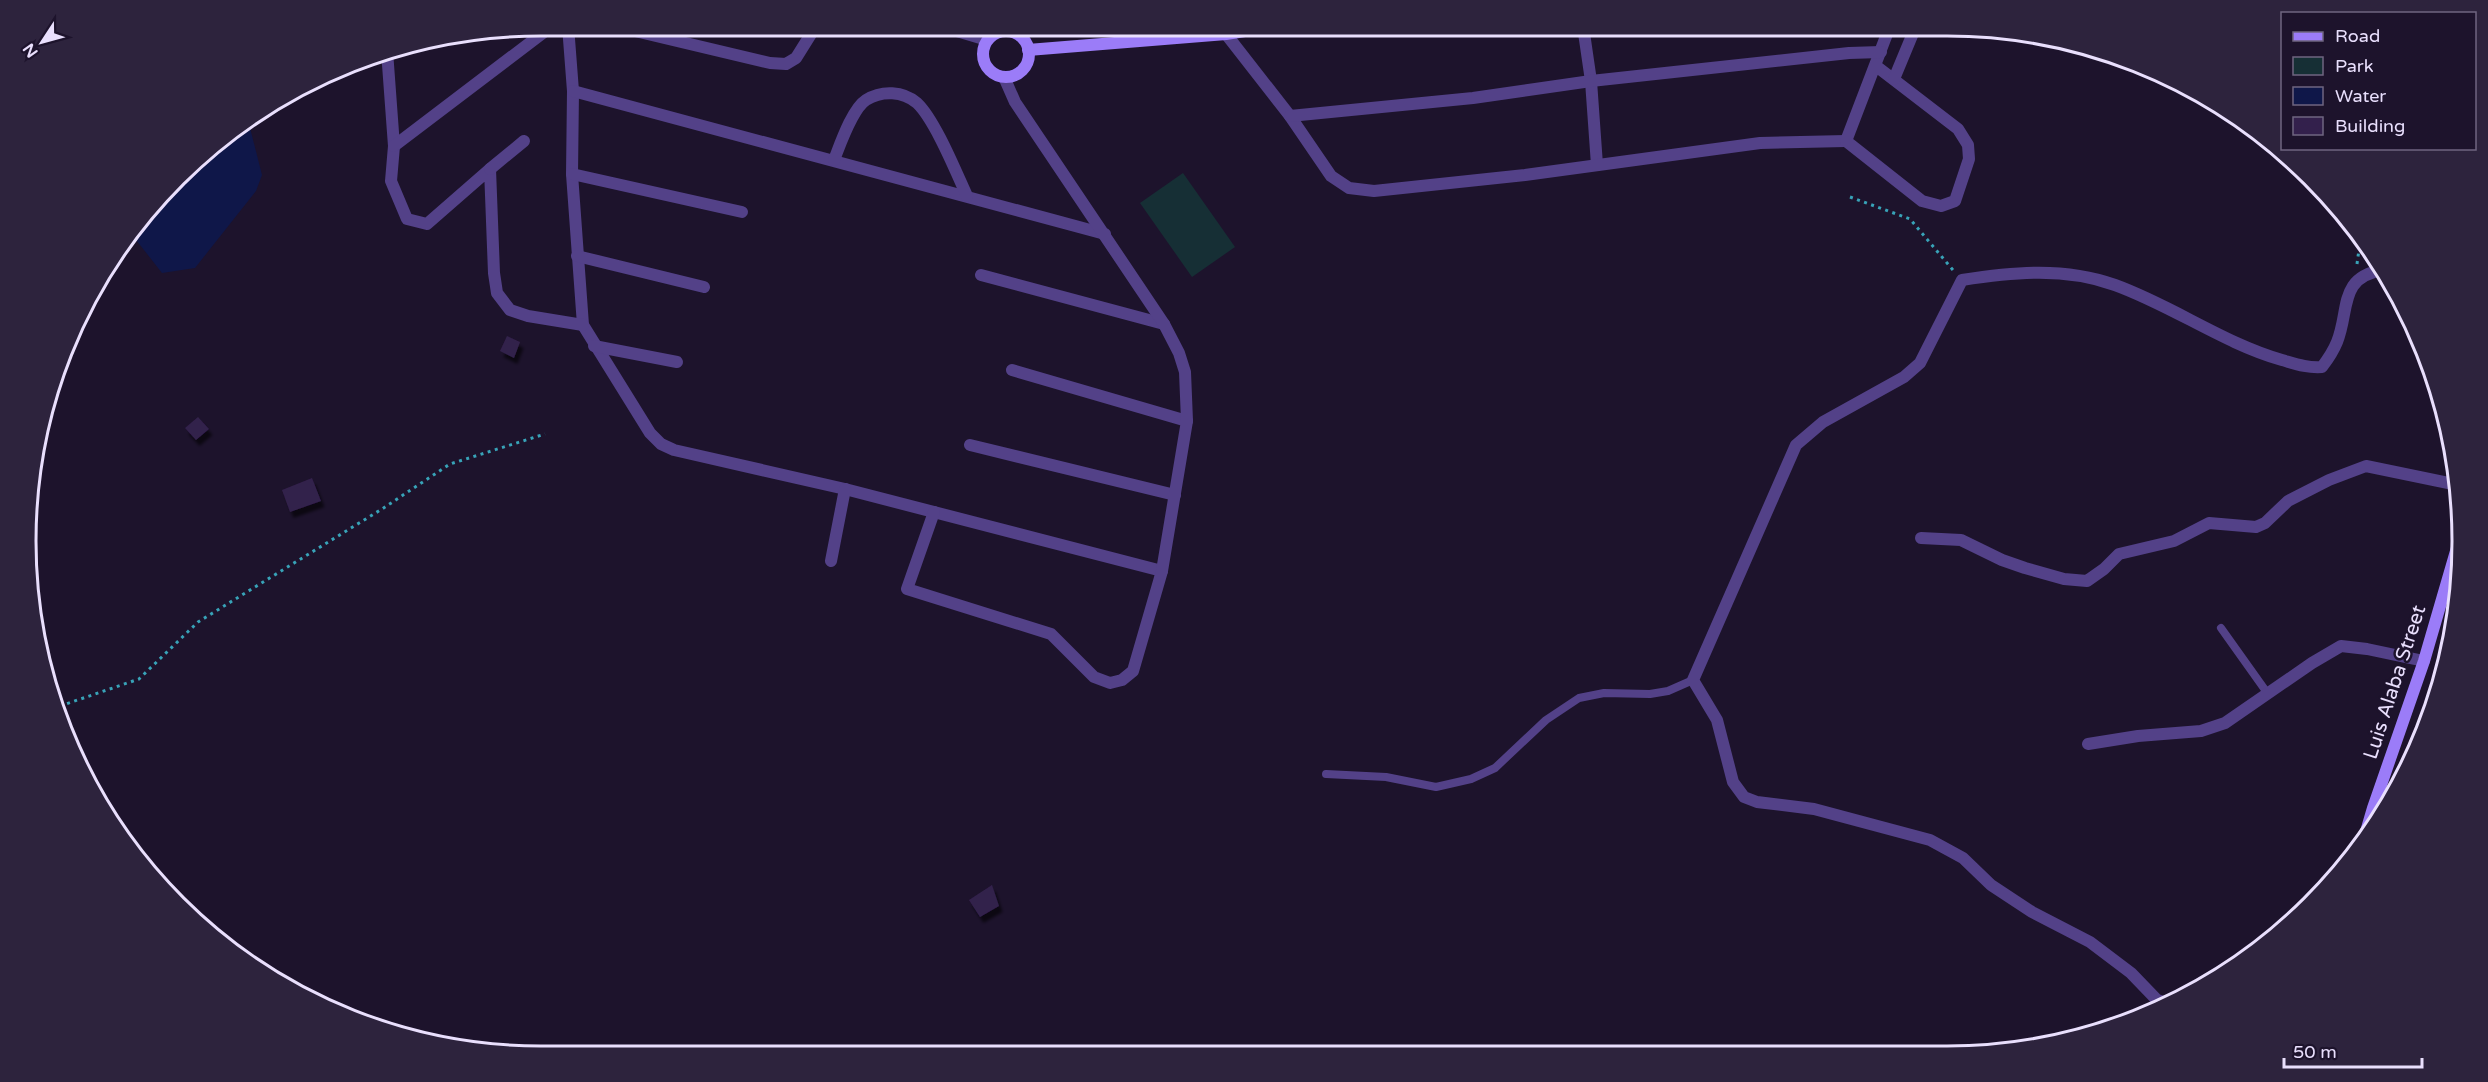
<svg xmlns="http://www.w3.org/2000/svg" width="2488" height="1082" font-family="'Varela Round',sans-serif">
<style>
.green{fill:#162f35}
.water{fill:#0f1749}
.building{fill:#33204c;filter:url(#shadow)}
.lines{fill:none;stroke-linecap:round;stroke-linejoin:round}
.path{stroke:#38a3b8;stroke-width:3;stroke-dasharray:3 4.5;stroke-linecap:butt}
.lane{stroke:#534188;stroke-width:8}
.street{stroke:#534188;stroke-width:12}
.secondary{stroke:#9b7cf8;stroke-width:12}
.labels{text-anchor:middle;stroke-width:5;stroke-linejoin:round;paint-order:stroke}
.street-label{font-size:20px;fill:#e9dffd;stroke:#1d132c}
.rim{fill:none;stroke:#e9dffd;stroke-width:3}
</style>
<defs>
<filter id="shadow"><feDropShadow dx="3.5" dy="6" stdDeviation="1.5" flood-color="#0009"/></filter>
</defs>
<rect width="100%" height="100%" fill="#1d132c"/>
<polygon class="green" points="1183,173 1235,247 1192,277 1140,203"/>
<polygon class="water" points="248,120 262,175 256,191 195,268 162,273 133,236 201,153"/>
<g class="building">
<polygon points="507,336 520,342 514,358 500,351"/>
<polygon points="198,417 209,429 196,440 185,428"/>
<polygon points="312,478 321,501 290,512 282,490"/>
<polygon points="992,885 999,906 980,917 969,900"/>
</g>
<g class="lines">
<g class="path">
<polyline points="1850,197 1910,219 1953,270"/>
<polyline points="2357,264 2361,235"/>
<polyline points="60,706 139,679 198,622 382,509 450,464 545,434"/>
</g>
<g class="lane">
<polyline points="2221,628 2268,694"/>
<polyline points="1326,774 1386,777 1436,787 1471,779 1495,768 1546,720 1579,698 1604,693 1650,694 1668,691 1693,680"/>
</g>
<g class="street">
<polyline points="568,26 573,91 572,174 583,325 650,433 661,444 674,450 845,489 1162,571"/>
<polyline points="614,26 770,63 786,64 796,58 816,26"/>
<polyline points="940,26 987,40"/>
<polyline points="997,26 998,32"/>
<polyline points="1583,26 1591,81 1597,165"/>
<polyline points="1226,34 1290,116 1331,176 1349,188 1374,191 1525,175 1760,143 1846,141"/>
<polyline points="387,51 394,146 391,181 407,219 427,224 490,169 494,273 497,293 510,310 528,316 583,325"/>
<polyline points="1876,66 1958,129 1968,145 1969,159 1955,201 1941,206 1922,201 1846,141 1890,26"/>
<polyline points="1894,79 1916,26"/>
<polyline points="573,91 1105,234"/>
<polyline points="1290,116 1473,98 1591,81 1849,53 1881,52"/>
<polyline points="394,146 552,26"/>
<path d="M834,160C840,145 852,109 866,100C882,90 903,91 917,103C935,120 956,172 967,196"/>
<polyline points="490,169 524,141"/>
<polyline points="572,174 742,212"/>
<polyline points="577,256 704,287"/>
<polyline points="981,275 1164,324"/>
<polyline points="594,346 677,362"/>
<polyline points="1012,370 1187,421"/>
<polyline points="970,445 1175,495"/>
<polyline points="934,512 907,589 1051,634 1094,677 1110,683 1122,680 1133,671 1162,571 1187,421 1185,372 1179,353 1164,324 1015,102 1004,77"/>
<polyline points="1921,538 1961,540 2002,560 2025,568 2064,579 2087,581 2104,569 2119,554 2174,541 2209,523 2256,527 2265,523 2288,501 2329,480 2366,466 2458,485"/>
<polyline points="831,561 845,489"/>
<polyline points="2088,744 2138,736 2201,731 2225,723 2312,663 2341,646 2367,649 2424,661"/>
<path d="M2167,1003L2157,1000L2131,973L2090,942L2032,912L1991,885L1963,858L1930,840L1814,809L1757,802L1744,797L1733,782L1717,720L1693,680L1796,445L1823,422L1904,377L1920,363L1962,280C2014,272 2065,267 2115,285C2173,306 2223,343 2282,360C2296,364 2307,368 2322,367C2328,359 2333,352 2337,342C2350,310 2338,277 2383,270"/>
</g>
<g class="secondary">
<circle cx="1006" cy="54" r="23"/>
<polyline points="1028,50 1226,34 1277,26"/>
<polyline points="2363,842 2373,808 2424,661 2461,534"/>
</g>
</g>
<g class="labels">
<g class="street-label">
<text transform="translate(2394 682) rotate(-72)" y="7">Luis Alaba Street</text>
</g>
</g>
<path d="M0 0H2488V1082H0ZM541 36H1947A505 505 0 0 1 2452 541V541A505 505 0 0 1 1947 1046H541A505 505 0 0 1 36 541V541A505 505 0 0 1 541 36Z" fill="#2d233d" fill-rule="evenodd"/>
<path class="rim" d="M541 36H1947A505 505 0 0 1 2452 541V541A505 505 0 0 1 1947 1046H541A505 505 0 0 1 36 541V541A505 505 0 0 1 541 36Z"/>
<rect x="2281" y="12" width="195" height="138" fill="#1d132c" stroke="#6f6580" stroke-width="1.5"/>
<rect x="2293" y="32" width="30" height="9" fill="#9b7cf8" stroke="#6f6580" stroke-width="1.5"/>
<text x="2335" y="42" font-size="18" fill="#e9dffd">Road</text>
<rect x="2293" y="57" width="30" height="18" fill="#162f35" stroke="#6f6580" stroke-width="1.5"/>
<text x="2335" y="72" font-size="18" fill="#e9dffd">Park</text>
<rect x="2293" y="87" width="30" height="18" fill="#0f1749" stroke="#6f6580" stroke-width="1.5"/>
<text x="2335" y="102" font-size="18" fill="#e9dffd">Water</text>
<rect x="2293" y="117" width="30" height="18" fill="#33204c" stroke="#6f6580" stroke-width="1.5"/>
<text x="2335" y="132" font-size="18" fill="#e9dffd">Building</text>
<g transform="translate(42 42) rotate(234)" stroke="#1d132c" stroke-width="4.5" paint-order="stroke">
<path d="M0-4.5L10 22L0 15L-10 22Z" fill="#e9dffd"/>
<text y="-9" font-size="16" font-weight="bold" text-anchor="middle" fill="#e9dffd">N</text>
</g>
<path d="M2284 1058v9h138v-9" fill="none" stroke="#e9dffd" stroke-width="3"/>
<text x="2293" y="1058" font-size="18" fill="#e9dffd" stroke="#1d132c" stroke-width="4.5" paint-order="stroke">50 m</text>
</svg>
